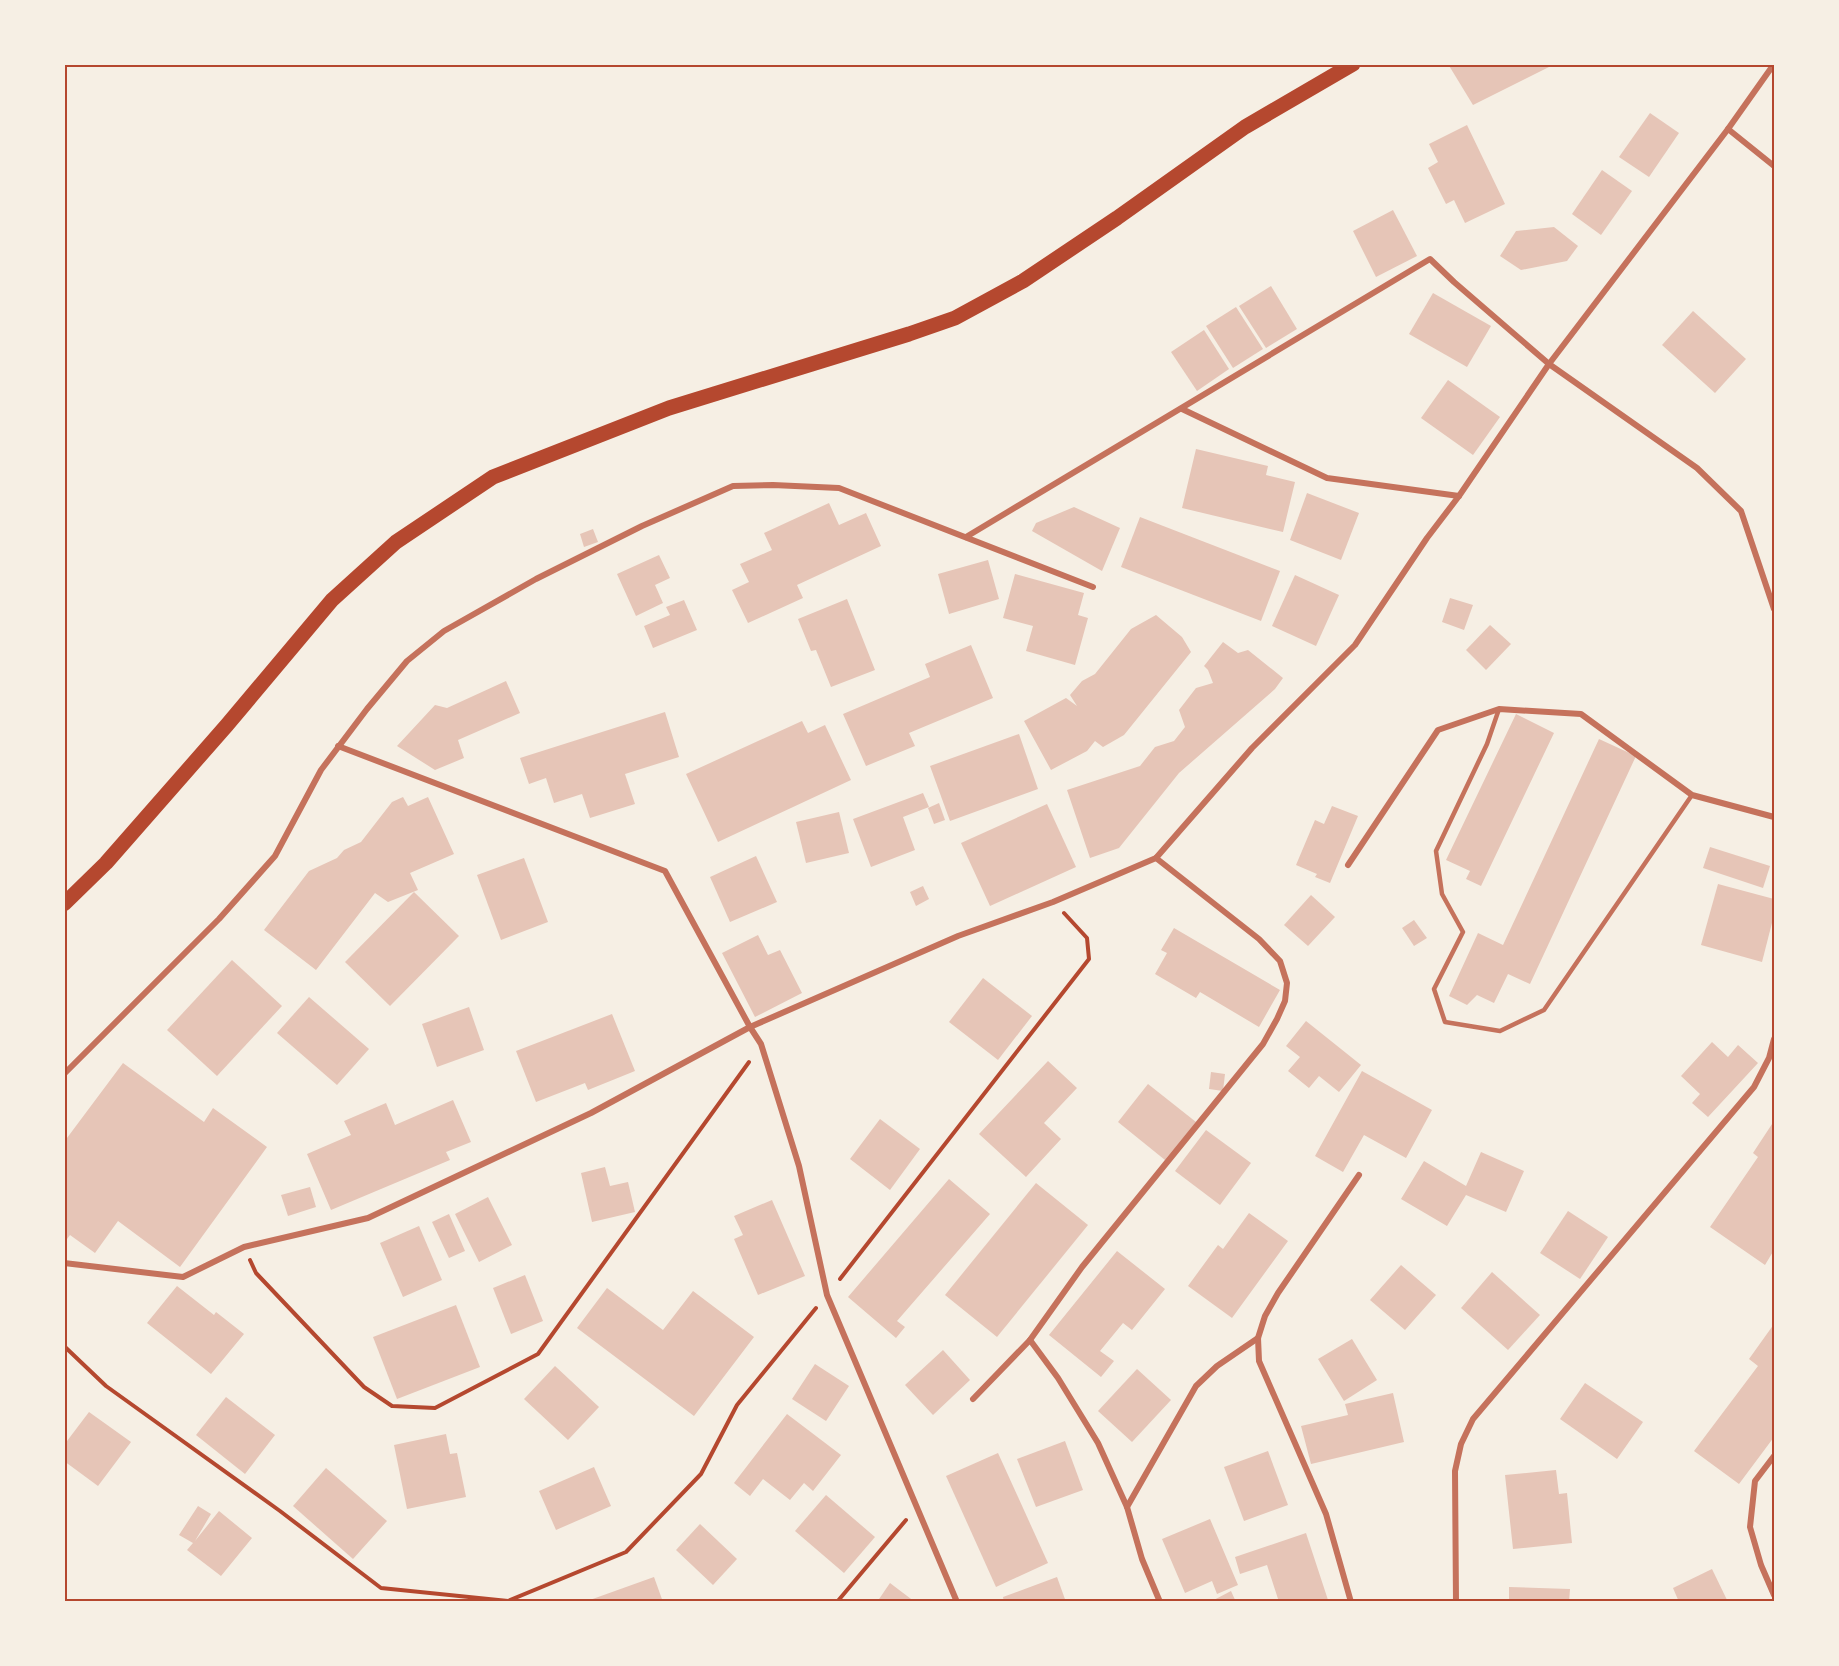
<svg xmlns="http://www.w3.org/2000/svg" width="1839" height="1666" font-family="'PT Sans',sans-serif">
<style>
.building{fill:#e6c5b7}
.lines{fill:none;stroke-linecap:round;stroke-linejoin:round}
.path{stroke:#b5482f;stroke-width:4}
.service{stroke:#c5725c;stroke-width:4.5}
.minor{stroke:#c5725c;stroke-width:6}
.primary{stroke:#b5482f;stroke-width:15}
.neatline{fill:none;stroke:#b5482f;stroke-width:2}
</style>
<rect width="100%" height="100%" fill="#f6efe4"/>
<g class="building">
<polygon points="1448,64 1555,64 1473,105"/>
<polygon points="1650,113 1679,133 1649,177 1619,157"/>
<polygon points="1467,125 1505,204 1465,223 1454,200 1446,204 1428,168 1438,162 1429,144"/>
<polygon points="1602,170 1632,191 1601,235 1572,214"/>
<polygon points="1393,210 1417,256 1376,277 1353,231"/>
<polygon points="1554,227 1578,246 1567,261 1521,270 1500,256 1516,231"/>
<polygon points="1271,286 1297,329 1266,348 1239,306"/>
<polygon points="1433,293 1491,326 1467,367 1409,334"/>
<polygon points="1236,307 1263,349 1233,368 1206,326"/>
<polygon points="1693,311 1746,359 1715,393 1662,345"/>
<polygon points="1204,330 1229,369 1197,391 1171,352"/>
<polygon points="1448,380 1500,417 1473,455 1421,418"/>
<polygon points="1196,449 1268,466 1266,475 1295,482 1283,532 1182,508"/>
<polygon points="1307,493 1359,513 1341,560 1290,540"/>
<polygon points="829,503 839,525 866,513 881,546 797,585 803,598 748,623 732,590 749,582 740,564 772,550 764,533"/>
<polygon points="1074,507 1120,528 1102,571 1032,531 1036,523"/>
<polygon points="1140,517 1280,571 1261,621 1121,567"/>
<polygon points="593,529 598,542 584,547 580,534"/>
<polygon points="659,555 670,578 655,585 663,603 636,616 617,574"/>
<polygon points="988,560 999,599 949,614 938,574"/>
<polygon points="1015,574 1084,593 1078,615 1088,618 1075,665 1026,651 1033,626 1003,618"/>
<polygon points="1295,575 1339,595 1316,646 1272,626"/>
<polygon points="1450,598 1473,605 1464,630 1442,622"/>
<polygon points="847,599 875,670 831,687 816,650 811,651 798,619"/>
<polygon points="684,600 697,630 653,648 644,626 670,615 666,607"/>
<polygon points="1156,615 1182,637 1191,652 1124,735 1103,747 1095,741 1087,751 1051,770 1024,721 1066,698 1077,706 1070,695 1082,681 1095,674 1131,629"/>
<polygon points="1490,625 1511,644 1486,670 1466,650"/>
<polygon points="1223,642 1238,653 1248,650 1283,678 1275,689 1179,773 1119,848 1090,858 1067,790 1140,766 1155,747 1174,741 1185,727 1179,710 1196,688 1213,683 1208,670 1204,666"/>
<polygon points="971,645 993,698 909,733 915,746 866,766 843,714 930,677 925,664"/>
<polygon points="506,681 520,713 458,740 464,758 435,770 397,746 435,705 447,708"/>
<polygon points="665,712 679,757 625,774 635,804 590,818 582,794 554,803 546,778 529,784 520,758"/>
<polygon points="1516,714 1554,733 1481,886 1466,879 1470,871 1446,860"/>
<polygon points="802,721 808,733 825,725 851,780 718,842 686,774"/>
<polygon points="1019,734 1038,789 950,821 930,766"/>
<polygon points="1599,739 1636,756 1530,984 1508,974 1494,1003 1477,995 1467,1005 1449,996 1478,933 1503,945"/>
<polygon points="923,793 929,807 903,817 915,850 871,867 853,819"/>
<polygon points="403,797 408,806 428,797 454,854 410,873 418,890 388,902 375,893 316,970 264,930 309,871 337,858 344,850 361,842 392,802"/>
<polygon points="939,803 945,820 934,824 928,808"/>
<polygon points="1047,804 1076,867 990,906 961,843"/>
<polygon points="1332,806 1358,816 1330,883 1315,877 1317,874 1296,865 1315,820 1324,824"/>
<polygon points="839,812 849,853 806,863 796,822"/>
<polygon points="1710,847 1770,866 1763,888 1703,868"/>
<polygon points="756,856 777,902 730,922 710,877"/>
<polygon points="524,858 548,922 501,940 477,875"/>
<polygon points="1718,884 1774,899 1774,915 1762,962 1701,945"/>
<polygon points="923,886 929,899 916,906 910,892"/>
<polygon points="414,892 459,936 390,1006 345,962"/>
<polygon points="1311,895 1335,917 1308,946 1284,925"/>
<polygon points="1414,920 1427,938 1414,946 1402,928"/>
<polygon points="1174,928 1280,990 1259,1027 1200,992 1196,998 1155,974 1167,953 1161,950"/>
<polygon points="758,935 768,955 780,950 802,993 755,1017 722,953"/>
<polygon points="232,960 282,1006 217,1076 167,1030"/>
<polygon points="983,978 1032,1016 998,1060 949,1022"/>
<polygon points="309,997 369,1049 337,1085 277,1033"/>
<polygon points="469,1007 484,1050 437,1067 422,1024"/>
<polygon points="612,1014 635,1071 588,1090 585,1083 536,1102 516,1051"/>
<polygon points="1306,1021 1361,1065 1339,1092 1319,1076 1309,1088 1288,1071 1300,1057 1286,1046"/>
<polygon points="1712,1042 1728,1057 1738,1045 1758,1063 1708,1117 1692,1103 1700,1094 1681,1076"/>
<polygon points="1048,1061 1077,1088 1044,1123 1061,1139 1026,1177 979,1134"/>
<polygon points="123,1063 204,1122 213,1108 267,1147 180,1267 118,1221 95,1253 70,1235 64,1243 64,1142"/>
<polygon points="1362,1071 1432,1110 1406,1158 1364,1135 1343,1172 1315,1156"/>
<polygon points="1211,1072 1225,1074 1223,1091 1209,1089"/>
<polygon points="1148,1084 1196,1122 1165,1160 1118,1122"/>
<polygon points="453,1100 471,1142 446,1152 450,1160 331,1210 307,1154 351,1135 344,1121 386,1103 395,1125"/>
<polygon points="880,1119 920,1149 890,1190 850,1159"/>
<polygon points="1774,1121 1774,1250 1765,1265 1710,1227 1758,1157 1753,1153"/>
<polygon points="1206,1130 1251,1163 1220,1205 1175,1171"/>
<polygon points="1481,1152 1524,1171 1506,1212 1466,1195 1447,1226 1401,1199 1424,1161 1466,1186"/>
<polygon points="605,1167 610,1186 628,1182 635,1212 592,1222 581,1173"/>
<polygon points="949,1179 990,1214 897,1321 905,1327 896,1338 848,1297"/>
<polygon points="1036,1183 1088,1225 997,1337 945,1295"/>
<polygon points="310,1187 316,1207 288,1216 281,1195"/>
<polygon points="488,1197 512,1245 479,1262 455,1214"/>
<polygon points="772,1200 805,1276 758,1295 734,1239 743,1235 734,1216"/>
<polygon points="1568,1211 1608,1237 1580,1279 1540,1253"/>
<polygon points="1249,1213 1288,1241 1232,1318 1188,1286 1218,1245 1223,1249"/>
<polygon points="449,1214 465,1251 449,1258 432,1222"/>
<polygon points="419,1226 442,1280 403,1297 380,1243"/>
<polygon points="1117,1251 1165,1289 1132,1330 1123,1323 1100,1351 1114,1361 1101,1377 1049,1335"/>
<polygon points="1401,1265 1436,1295 1405,1330 1370,1300"/>
<polygon points="1492,1272 1540,1315 1508,1350 1461,1308"/>
<polygon points="525,1275 543,1321 511,1334 493,1288"/>
<polygon points="177,1286 214,1315 216,1312 244,1334 211,1374 147,1323"/>
<polygon points="607,1288 663,1330 693,1291 754,1337 694,1416 577,1328"/>
<polygon points="456,1305 480,1367 397,1399 373,1337"/>
<polygon points="1774,1324 1774,1437 1739,1484 1694,1451 1758,1366 1749,1359"/>
<polygon points="1352,1339 1377,1380 1344,1401 1318,1359"/>
<polygon points="943,1350 970,1380 933,1415 905,1385"/>
<polygon points="815,1364 849,1386 826,1421 792,1399"/>
<polygon points="555,1366 599,1407 568,1440 524,1399"/>
<polygon points="1137,1369 1171,1400 1132,1442 1098,1411"/>
<polygon points="1585,1383 1643,1422 1617,1459 1560,1419"/>
<polygon points="1393,1393 1404,1442 1311,1464 1301,1426 1348,1415 1345,1404"/>
<polygon points="226,1397 275,1435 245,1474 196,1435"/>
<polygon points="89,1412 131,1442 98,1486 64,1461 64,1445"/>
<polygon points="787,1414 841,1455 813,1491 804,1483 790,1500 763,1479 750,1496 734,1483"/>
<polygon points="446,1434 450,1454 457,1453 466,1497 407,1509 394,1445"/>
<polygon points="1065,1441 1083,1490 1036,1507 1017,1459"/>
<polygon points="1268,1451 1288,1505 1244,1521 1224,1467"/>
<polygon points="998,1453 1048,1563 996,1587 946,1476"/>
<polygon points="594,1467 611,1506 556,1530 539,1491"/>
<polygon points="326,1468 387,1521 353,1559 293,1506"/>
<polygon points="1556,1470 1559,1494 1567,1493 1572,1543 1513,1549 1505,1475"/>
<polygon points="826,1495 875,1537 844,1573 795,1531"/>
<polygon points="198,1506 211,1514 195,1541 219,1511 252,1538 221,1576 187,1550 193,1543 179,1535"/>
<polygon points="1210,1519 1238,1585 1217,1594 1212,1581 1185,1593 1162,1539"/>
<polygon points="700,1524 737,1559 713,1585 676,1550"/>
<polygon points="1306,1533 1328,1600 1279,1602 1267,1565 1240,1574 1235,1557"/>
<polygon points="1712,1569 1728,1602 1679,1602 1673,1588"/>
<polygon points="654,1577 663,1602 587,1602 587,1601"/>
<polygon points="1057,1577 1066,1602 1004,1602 1003,1597"/>
<polygon points="890,1583 915,1602 877,1602"/>
<polygon points="1509,1587 1570,1589 1569,1602 1509,1602"/>
<polygon points="1231,1591 1236,1602 1210,1602"/>
</g>
<g class="lines">
<g class="path">
<polyline points="250,1260 256,1273 364,1387 392,1406 435,1408 538,1354 749,1062"/>
<polyline points="840,1279 1089,959 1087,938 1064,913"/>
<polyline points="64,1346 106,1386 280,1511 381,1588 508,1601 626,1552 701,1474 737,1405 816,1308"/>
<polyline points="837,1602 906,1520"/>
</g>
<polyline class="service" points="1499,709 1487,744 1436,851 1442,894 1463,932 1434,989 1445,1022 1500,1031 1544,1010 1692,795"/>
<g class="minor">
<polyline points="1728,129 1774,166"/>
<polyline points="1182,409 1327,478 1459,496"/>
<polyline points="966,537 1430,259 1454,282 1549,364 1697,468 1741,511 1774,609"/>
<polyline points="338,746 665,871 750,1027 761,1044 799,1166 827,1295 957,1602"/>
<polyline points="1348,865 1438,730 1499,709 1581,714 1692,795 1774,817"/>
<polyline points="64,1074 219,919 275,856 321,770 367,709 407,661 444,631 536,579 642,526 733,486 773,485 839,488 1093,587"/>
<polyline points="64,1263 183,1277 244,1247 368,1218 591,1113 750,1027 958,936 1053,902 1156,858 1252,748 1355,645 1427,538 1459,496 1549,364 1728,129 1774,64"/>
<polyline points="1030,1340 1082,1267 1263,1044 1277,1019 1285,1001 1287,983 1280,961 1259,939 1156,858"/>
<polyline points="973,1399 1030,1340 1058,1378 1098,1443 1127,1507 1142,1559 1160,1602"/>
<polyline points="1774,1456 1755,1481 1750,1527 1761,1565 1774,1595"/>
<polyline points="1127,1507 1196,1386 1217,1366 1258,1338"/>
<polyline points="1351,1602 1326,1514 1259,1361 1258,1338 1265,1316 1278,1293 1359,1175"/>
<polyline points="1456,1602 1455,1471 1461,1444 1473,1419 1754,1087 1769,1058 1774,1039"/>
</g>
<polyline class="primary" points="64,904 106,863 227,725 332,600 396,542 493,477 669,408 909,334 955,318 1023,281 1117,218 1245,127 1353,64"/>
</g>
<rect width="1839" height="1666" fill="none" stroke="#f6efe4" stroke-width="132"/>
<rect x="66" y="66" width="1707" height="1534" class="neatline"/>
</svg>
